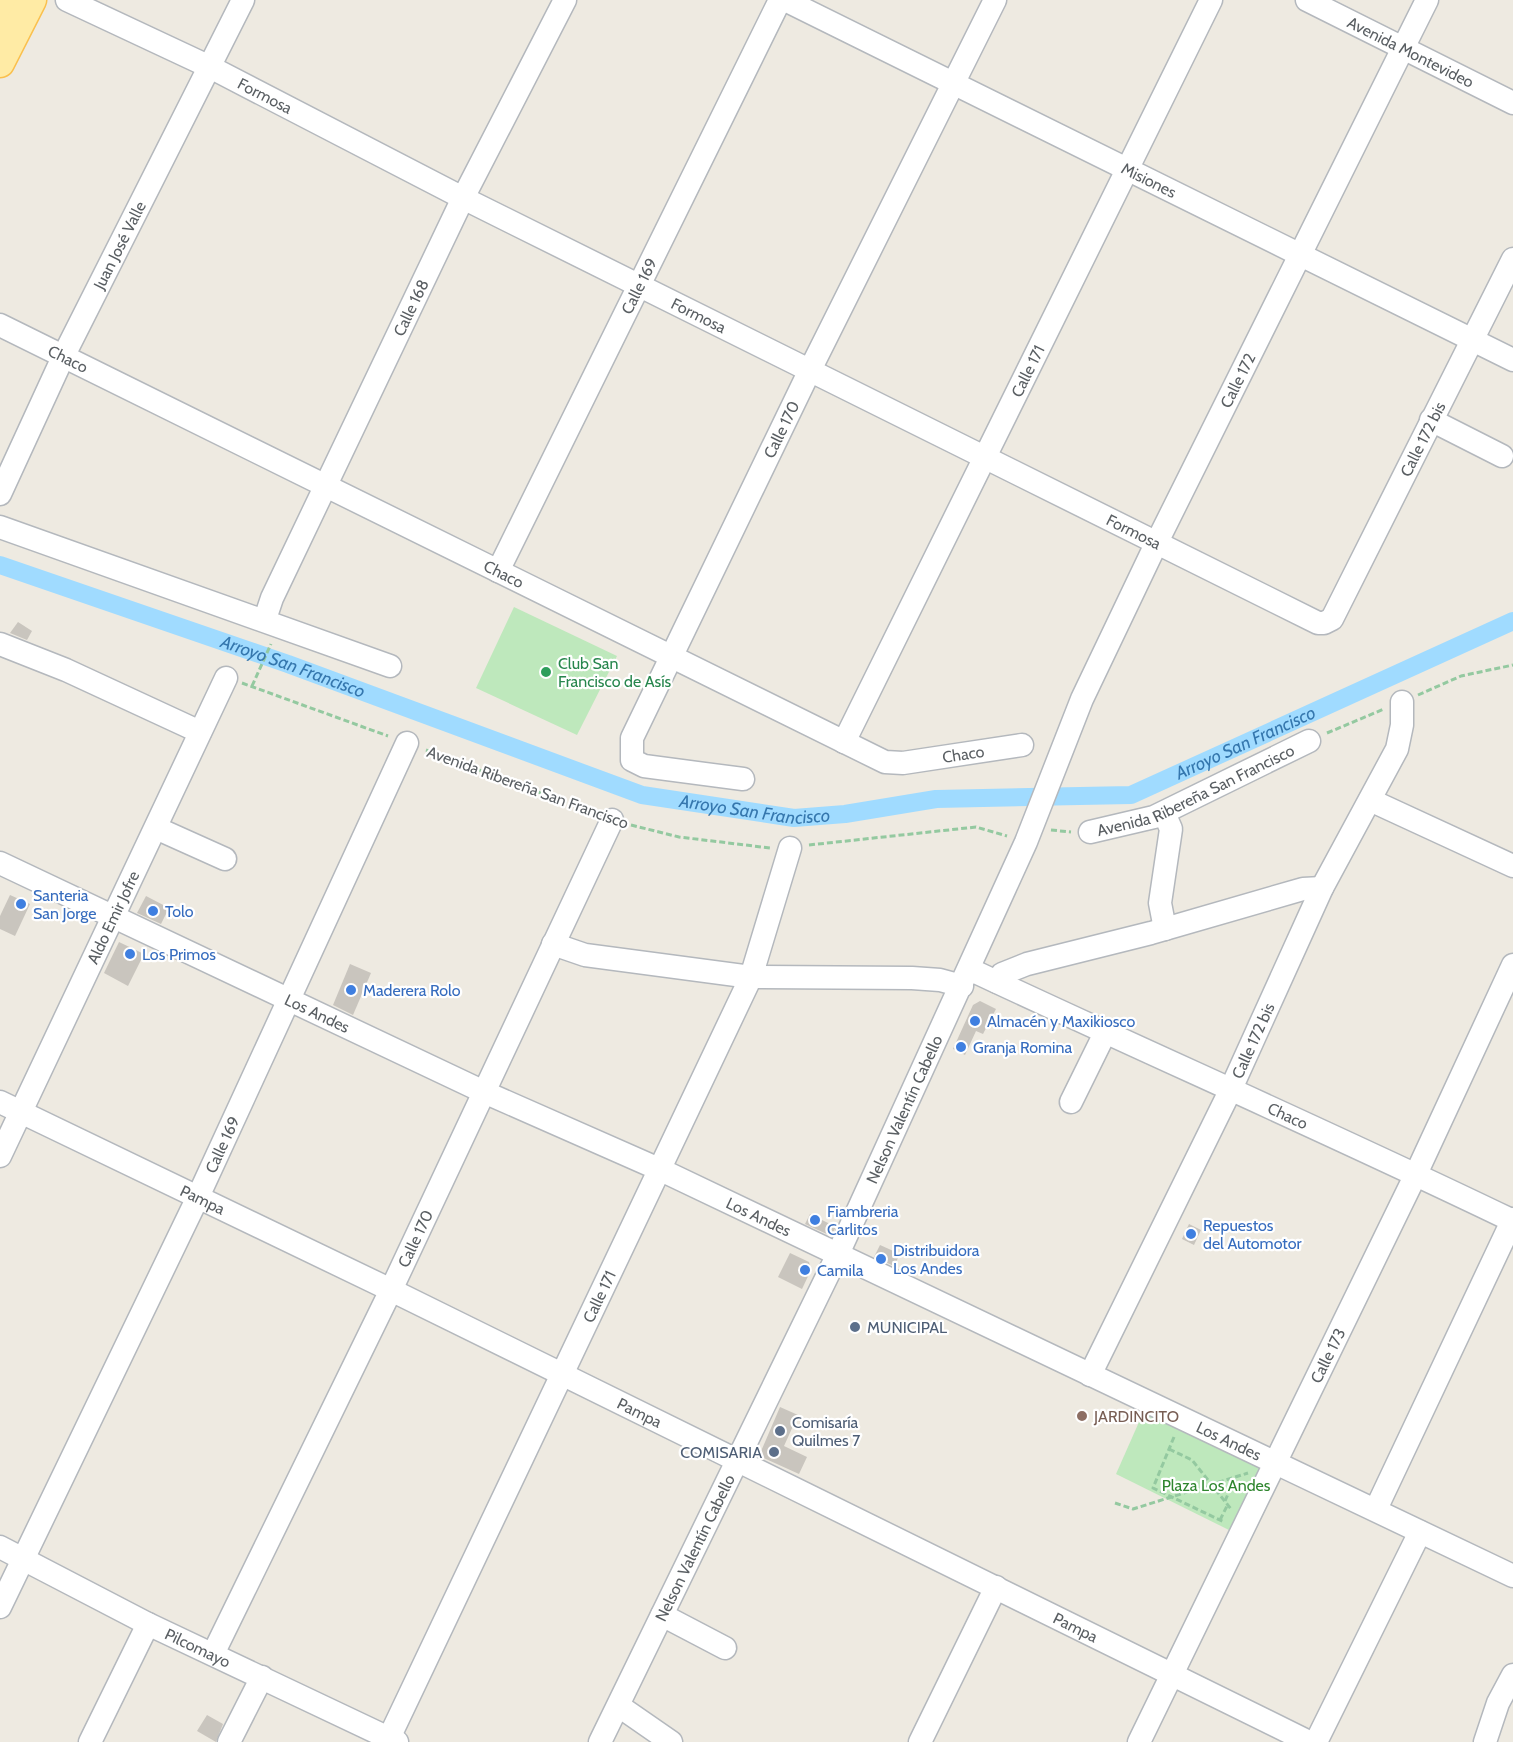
<svg xmlns="http://www.w3.org/2000/svg" width="1513" height="1742" font-family="Cabin,sans-serif">
<style>
.green{fill:#bee8bc}
.lines{fill:none;stroke-linecap:round;stroke-linejoin:round}
.canal{stroke:#a0dbff;stroke-width:18}
.building{fill:#c9c5be}
.minor-casing{stroke:#b4b8bd;stroke-width:25}
.major-casing{stroke:#fac04e;stroke-width:31}
.path{stroke:#94c9a0;stroke-width:3;stroke-dasharray:6 3;stroke-linecap:butt}
.minor{stroke:#fff;stroke-width:22}
.major{stroke:#ffeba5;stroke-width:28}
.leisure-dot{fill:#2e9e5b;stroke:#fff;stroke-width:2}
.shop-dot{fill:#3f7fe0;stroke:#fff;stroke-width:2}
.service-dot{fill:#5c6f8a;stroke:#fff;stroke-width:2}
.education-dot{fill:#8d6e63;stroke:#fff;stroke-width:2}
.labels{text-anchor:middle;stroke-width:4.5;stroke-linejoin:round;paint-order:stroke}
.street-label{font-size:16px;fill:#5a5f63;stroke:#fff}
.leisure-label{font-size:16px;fill:#27864d;stroke:#fff;text-anchor:start}
.shop-label{font-size:16px;fill:#366cbe;stroke:#fff;text-anchor:start}
.service-label{font-size:16px;fill:#4e5e75;stroke:#fff;text-anchor:start}
.education-label{font-size:16px;fill:#785e54;stroke:#fff;text-anchor:start}
.park-label{font-size:16px;fill:#2f862e;stroke:#fff}
.water-label{font-size:18px;font-style:italic;fill:#3577ae;stroke:#fff}
</style>
<rect width="100%" height="100%" fill="#eeeae1"/>
<g class="green">
<polygon points="514,607 617,656 577,735 476,688"/>
<polygon points="1143,1413 1262,1469 1231,1531 1116,1474"/>
</g>
<g class="lines">
<path class="canal" id="s1" d="M0,565L288,664L642,795L794,818L845,814L936,799L1131,795L1513,621"/>
</g>
<g class="building">
<polygon points="18,622 32,631 27,640 10,633"/>
<polygon points="10,895 30,904 15,936 0,929 0,916"/>
<polygon points="146,896 169,908 161,924 137,913"/>
<polygon points="119,942 144,954 128,986 104,973"/>
<polygon points="350,964 371,973 353,1015 333,1005"/>
<polygon points="980,1001 996,1009 983,1034 976,1031 965,1055 953,1049 973,1005"/>
<polygon points="810,1214 836,1227 831,1236 805,1224"/>
<polygon points="1189,1224 1201,1230 1194,1245 1182,1239"/>
<polygon points="880,1245 900,1254 894,1266 874,1257"/>
<polygon points="790,1253 809,1262 811,1270 802,1289 778,1277"/>
<polygon points="780,1407 798,1415 784,1446 807,1457 799,1474 759,1456"/>
<polygon points="207,1715 223,1724 216,1742 197,1731"/>
</g>
<g class="lines">
<g class="minor-casing">
<g id="minor">
<path id="s2" d="M67,0L210,67L463,198L1318,623H1324L1332,619L1513,259"/>
<path id="s3" d="M785,0L1513,360"/>
<path id="s4" d="M1307,0L1513,103"/>
<path id="s5" d="M0,325L885,762L903,763L1022,745"/>
<polyline points="1431,420 1502,456"/>
<path id="s6" d="M0,494L63,357L243,0"/>
<polyline points="0,527 390,666"/>
<path id="s7" d="M498,571L780,0"/>
<path id="s8" d="M265,619L272,598L463,198L565,0"/>
<polyline points="0,644 66,670 200,732"/>
<path id="s9" d="M844,742L1211,0"/>
<path id="s10" d="M743,779L644,766L632,760V738L809,372L995,0"/>
<polyline points="1370,800 1513,866"/>
<polyline points="1164,813 1171,829 1160,903 1165,929"/>
<polyline points="156,828 225,859"/>
<path id="s11" d="M1090,832L1154,817L1309,741"/>
<path id="s12" d="M0,863L484,1092L661,1170L1513,1576"/>
<polyline points="553,944 585,955 751,977 912,978 940,980 962,986"/>
<path id="s13" d="M969,969C1150,1054 1333,1134 1513,1221"/>
<polyline points="997,982 1002,974 1027,964 1151,933 1303,889 1322,888"/>
<path id="s14" d="M0,1102L391,1290L1309,1742"/>
<polyline points="1071,1102 1105,1033"/>
<path id="s15" d="M0,1156L226,678"/>
<path id="s16" d="M1090,1375L1230,1091L1322,888L1397,749L1402,725V702"/>
<polyline points="1376,1509 1513,1219"/>
<path id="s17" d="M0,1547L148,1624L397,1742"/>
<path id="s18" d="M0,1607L197,1199L407,743"/>
<polyline points="662,1615 725,1648"/>
<path id="s19" d="M213,1654L391,1290L612,820"/>
<polyline points="619,1706 671,1742"/>
<path id="s20" d="M389,1738L751,977L790,848"/>
<polyline points="90,1742 148,1624"/>
<polyline points="229,1742 262,1677"/>
<path id="s21" d="M600,1742L838,1254L1026,842L1082,699L1156,544L1427,0"/>
<polyline points="920,1742 996,1587"/>
<path id="s22" d="M1139,1742L1416,1174L1513,965"/>
<polyline points="1316,1742 1420,1532"/>
<polyline points="1485,1742 1498,1703 1513,1675"/>
</g>
</g>
<g class="major-casing">
<g id="major">
<polyline points="0,18 9,0"/>
<polyline points="0,63 32,0"/>
</g>
</g>
<g class="path">
<polyline points="242,683 388,736"/>
<polyline points="252,686 271,644"/>
<polyline points="1418,695 1461,676 1513,665"/>
<polyline points="1327,733 1384,709"/>
<polyline points="426,750 594,813"/>
<polyline points="631,825 679,837 770,848"/>
<polyline points="1051,830 1071,832"/>
<polyline points="809,845 976,827 1007,836"/>
<polyline points="1174,1437 1153,1488 1224,1522"/>
<polyline points="1169,1449 1192,1460 1231,1509"/>
<polyline points="1225,1501 1235,1478"/>
<polyline points="1115,1503 1133,1509 1248,1473"/>
<polyline points="1220,1520 1228,1504"/>
</g>
<use href="#minor" class="minor"/>
<use href="#major" class="major"/>
</g>
<circle class="leisure-dot" cx="546" cy="672" r="6"/>
<g class="shop-dot">
<circle cx="21" cy="904" r="6"/>
<circle cx="153" cy="911" r="6"/>
<circle cx="130" cy="954" r="6"/>
<circle cx="351" cy="990" r="6"/>
<circle cx="975" cy="1021" r="6"/>
<circle cx="961" cy="1047" r="6"/>
<circle cx="815" cy="1220" r="6"/>
<circle cx="1191" cy="1234" r="6"/>
<circle cx="881" cy="1259" r="6"/>
<circle cx="805" cy="1270" r="6"/>
</g>
<g class="service-dot">
<circle cx="855" cy="1327" r="6"/>
<circle cx="780" cy="1431" r="6"/>
<circle cx="774" cy="1452" r="6"/>
</g>
<circle class="education-dot" cx="1082" cy="1416" r="6"/>
<g class="labels">
<g class="street-label">
<text dy="6" stroke="none"><textPath href="#s4" startOffset="116">Avenida Montevideo</textPath></text>
<text dy="6" stroke="none"><textPath href="#s2" startOffset="220">Formosa</textPath></text>
<text dy="6" stroke="none"><textPath href="#s3" startOffset="406">Misiones</textPath></text>
<text dy="6" stroke="none"><textPath href="#s6" startOffset="276">Juan José Valle</textPath></text>
<text dy="6" stroke="none"><textPath href="#s7" startOffset="318">Calle 169</textPath></text>
<text dy="6" stroke="none"><textPath href="#s8" startOffset="344">Calle 168</textPath></text>
<text dy="6" stroke="none"><textPath href="#s2" startOffset="706">Formosa</textPath></text>
<text dy="6" stroke="none"><textPath href="#s5" startOffset="76">Chaco</textPath></text>
<text dy="6" stroke="none"><textPath href="#s9" startOffset="414">Calle 171</textPath></text>
<text dy="6" stroke="none"><textPath href="#s21" startOffset="1504">Calle 172</textPath></text>
<text dy="6" stroke="none"><textPath href="#s10" startOffset="478">Calle 170</textPath></text>
<text dy="6" stroke="none"><textPath href="#s2" startOffset="1614">Calle 172 bis</textPath></text>
<text dy="6" stroke="none"><textPath href="#s2" startOffset="1192">Formosa</textPath></text>
<text dy="6" stroke="none"><textPath href="#s5" startOffset="562">Chaco</textPath></text>
<text dy="6" stroke="none"><textPath href="#s5" startOffset="1066">Chaco</textPath></text>
<text transform="translate(528 787) rotate(20)" y="6">Avenida Ribereña San Francisco</text>
<text dy="6" stroke="none"><textPath href="#s11" startOffset="114">Avenida Ribereña San Francisco</textPath></text>
<text dy="6" stroke="none"><textPath href="#s15" startOffset="264">Aldo Emir Jofre</textPath></text>
<text dy="6" stroke="none"><textPath href="#s12" startOffset="351">Los Andes</textPath></text>
<text dy="6" stroke="none"><textPath href="#s16" startOffset="372">Calle 172 bis</textPath></text>
<text dy="6" stroke="none"><textPath href="#s21" startOffset="702">Nelson Valentín Cabello</textPath></text>
<text dy="6" stroke="none"><textPath href="#s13" startOffset="351">Chaco</textPath></text>
<text dy="6" stroke="none"><textPath href="#s18" startOffset="513">Calle 169</textPath></text>
<text dy="6" stroke="none"><textPath href="#s14" startOffset="225">Pampa</textPath></text>
<text dy="6" stroke="none"><textPath href="#s12" startOffset="837">Los Andes</textPath></text>
<text dy="6" stroke="none"><textPath href="#s19" startOffset="462">Calle 170</textPath></text>
<text dy="6" stroke="none"><textPath href="#s20" startOffset="489">Calle 171</textPath></text>
<text dy="6" stroke="none"><textPath href="#s22" startOffset="430">Calle 173</textPath></text>
<text dy="6" stroke="none"><textPath href="#s14" startOffset="711">Pampa</textPath></text>
<text dy="6" stroke="none"><textPath href="#s12" startOffset="1358">Los Andes</textPath></text>
<text dy="6" stroke="none"><textPath href="#s21" startOffset="216">Nelson Valentín Cabello</textPath></text>
<text dy="6" stroke="none"><textPath href="#s14" startOffset="1197">Pampa</textPath></text>
<text dy="6" stroke="none"><textPath href="#s17" startOffset="222">Pilcomayo</textPath></text>
</g>
<g class="leisure-label">
<text x="558" y="669">Club San<tspan x="558" dy="18">Francisco de Asís</tspan></text>
</g>
<g class="shop-label">
<text x="33" y="901">Santeria<tspan x="33" dy="18">San Jorge</tspan></text>
<text x="165" y="917">Tolo</text>
<text x="142" y="960">Los Primos</text>
<text x="363" y="996">Maderera Rolo</text>
<text x="987" y="1027">Almacén y Maxikiosco</text>
<text x="973" y="1053">Granja Romina</text>
<text x="827" y="1217">Fiambreria<tspan x="827" dy="18">Carlitos</tspan></text>
<text x="1203" y="1231">Repuestos<tspan x="1203" dy="18">del Automotor</tspan></text>
<text x="893" y="1256">Distribuidora<tspan x="893" dy="18">Los Andes</tspan></text>
<text x="817" y="1276">Camila</text>
</g>
<g class="service-label">
<text x="867" y="1333">MUNICIPAL</text>
<text x="792" y="1428">Comisaría<tspan x="792" dy="18">Quilmes 7</tspan></text>
<text x="762" y="1458" text-anchor="end">COMISARIA</text>
</g>
<g class="education-label">
<text x="1094" y="1422">JARDINCITO</text>
</g>
<g class="park-label">
<text x="1216" y="1491">Plaza Los Andes</text>
</g>
<g class="water-label">
<text dy="6" stroke="none"><textPath href="#s1" startOffset="310">Arroyo San Francisco</textPath></text>
<text dy="6" stroke="none"><textPath href="#s1" startOffset="1300">Arroyo San Francisco</textPath></text>
<text dy="6" stroke="none"><textPath href="#s1" startOffset="796">Arroyo San Francisco</textPath></text>
</g>
</g>
</svg>
